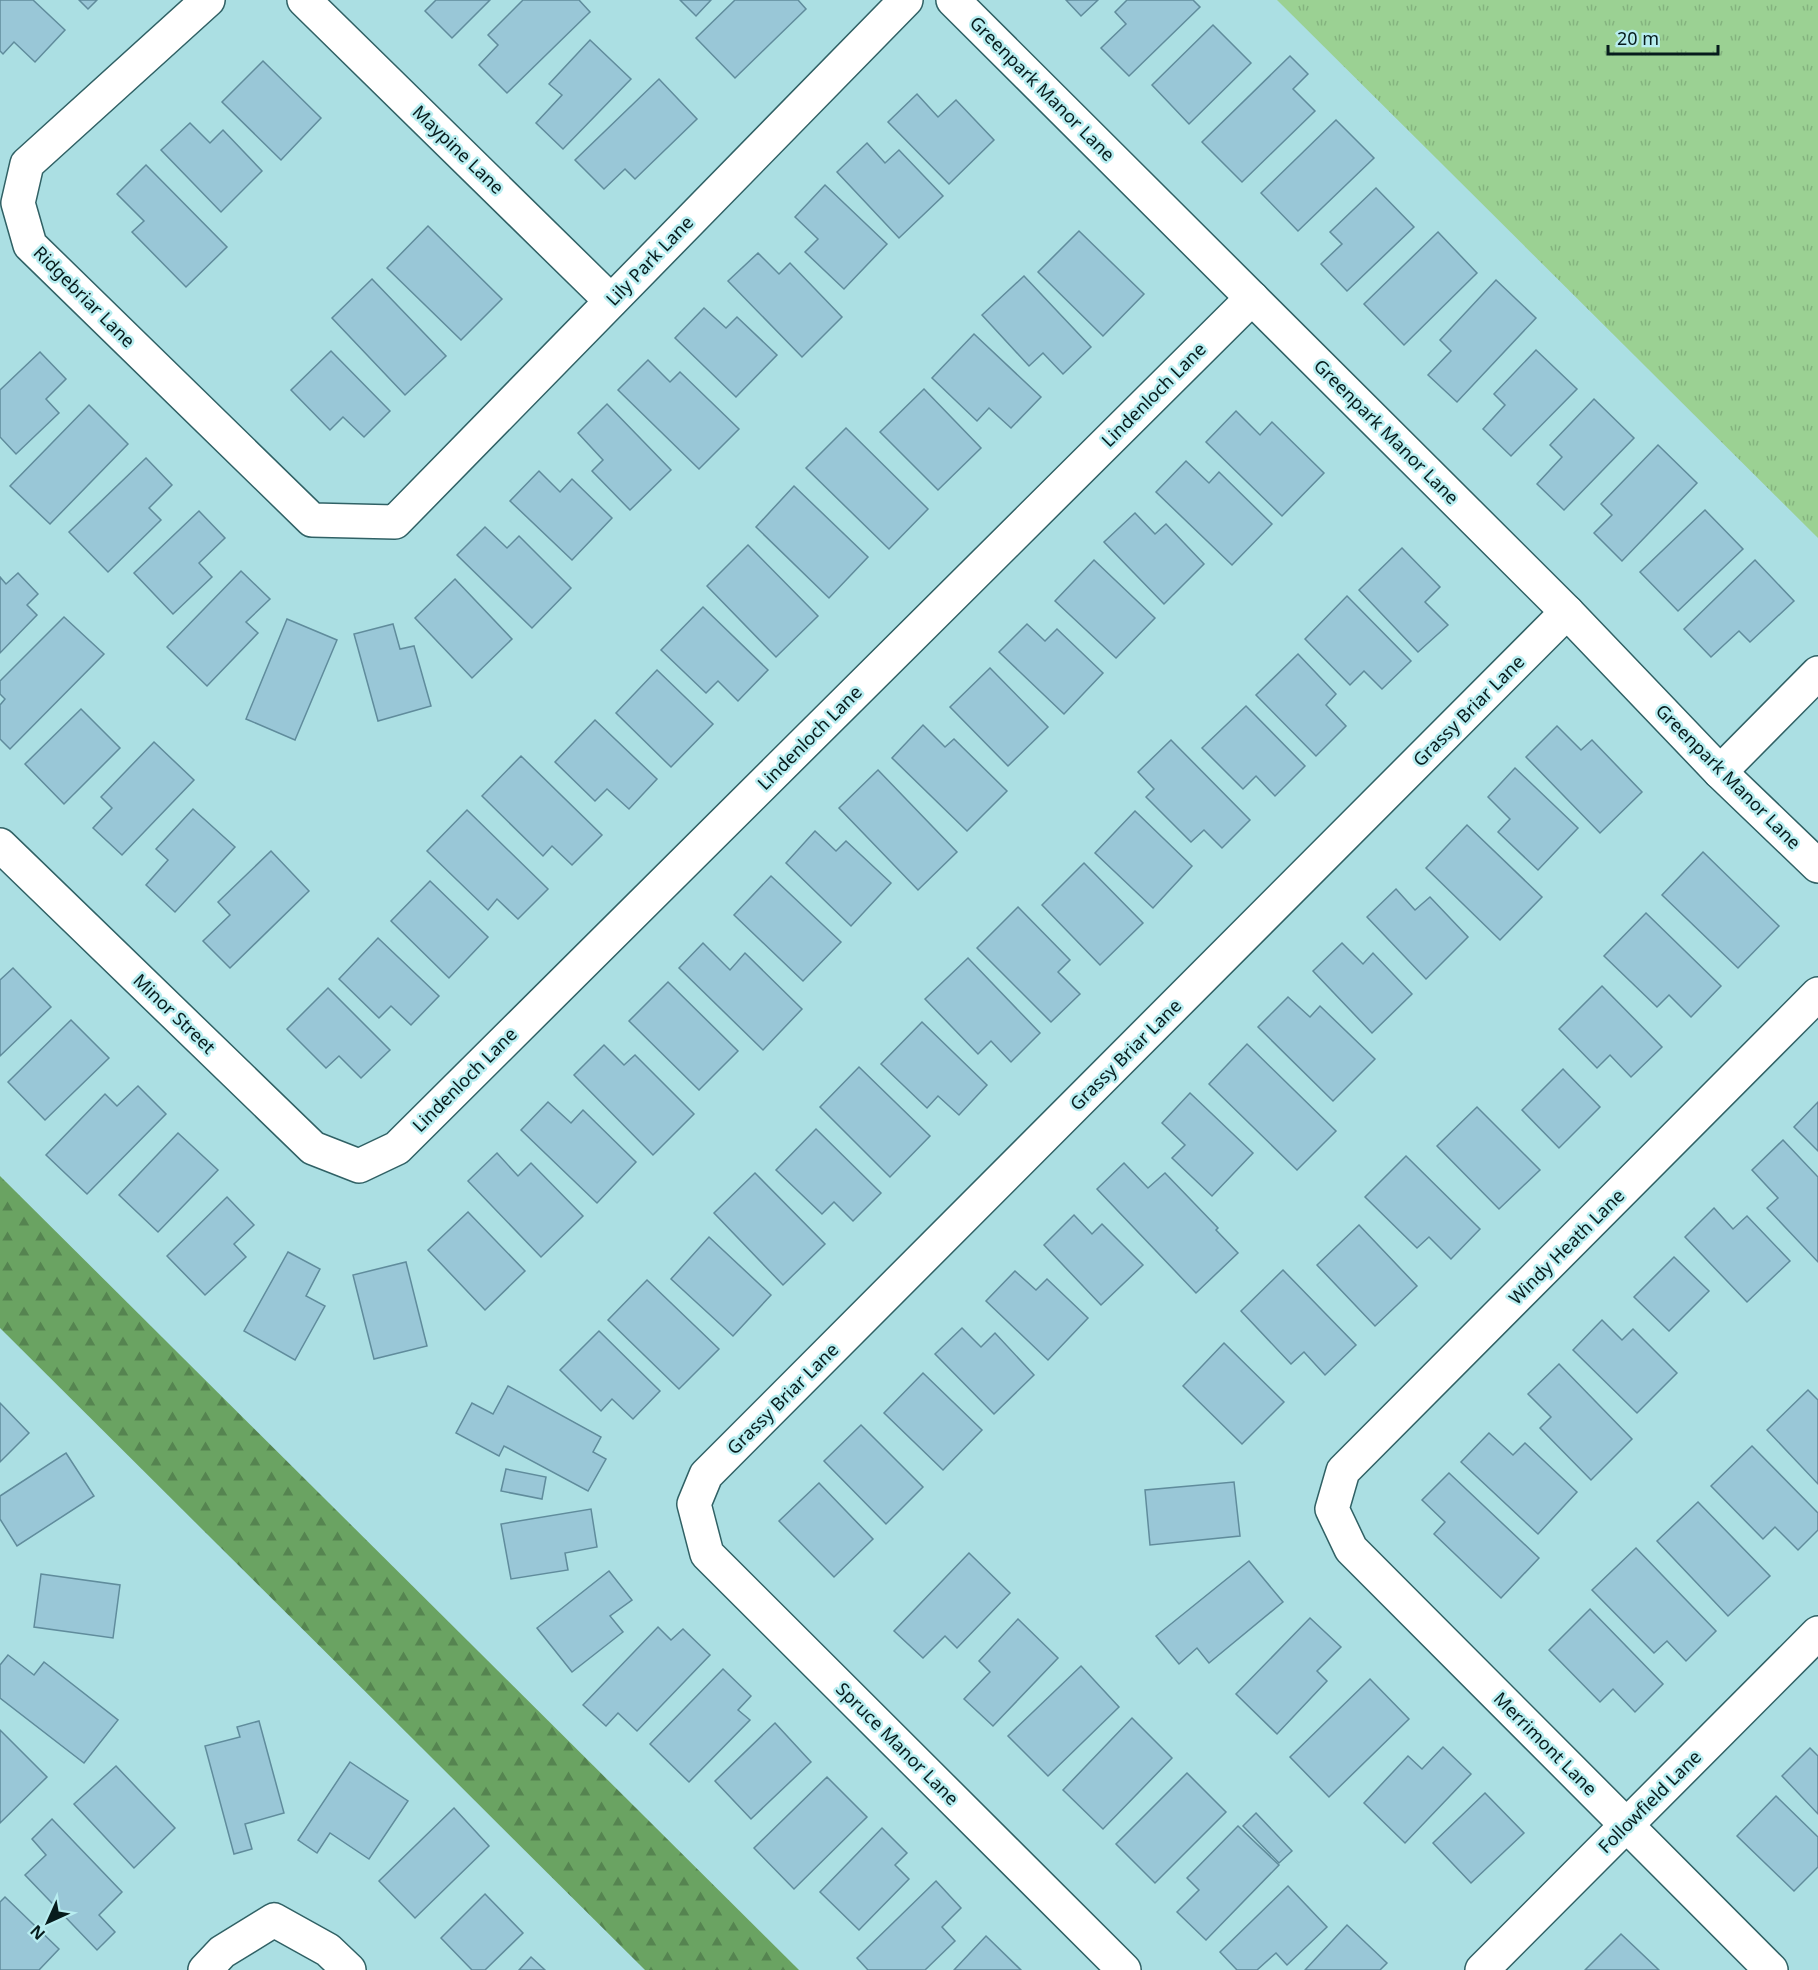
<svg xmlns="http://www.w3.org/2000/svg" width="1818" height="1970" font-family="'Noto Sans',sans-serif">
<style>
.grass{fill:url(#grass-tufts)}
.forest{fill:url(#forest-firs)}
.building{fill:#99c7d7;stroke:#608c9c;stroke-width:1.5}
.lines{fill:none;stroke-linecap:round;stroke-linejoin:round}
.street-casing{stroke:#306165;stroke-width:36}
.street{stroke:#fff;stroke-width:33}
.labels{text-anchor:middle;stroke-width:5;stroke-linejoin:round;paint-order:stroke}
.street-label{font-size:18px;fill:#071c1d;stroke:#b8edf0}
</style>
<defs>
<pattern id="grass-tufts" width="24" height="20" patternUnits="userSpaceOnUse" patternTransform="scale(1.5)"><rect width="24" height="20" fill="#9bd193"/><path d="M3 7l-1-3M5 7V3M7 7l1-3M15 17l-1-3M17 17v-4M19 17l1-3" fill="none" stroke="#84b37e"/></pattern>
<pattern id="forest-firs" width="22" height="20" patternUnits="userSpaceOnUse" patternTransform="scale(1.5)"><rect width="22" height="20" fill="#6aa362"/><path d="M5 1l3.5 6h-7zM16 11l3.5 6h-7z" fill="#558450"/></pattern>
</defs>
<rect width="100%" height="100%" fill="#abdfe3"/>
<polygon class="grass" points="1277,0 1818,0 1818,538"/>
<polygon class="forest" points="0,1176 799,1970 645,1970 0,1328"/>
<g class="building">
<polygon points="0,0 33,0 65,30 35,62 14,42 3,54 0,51"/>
<polygon points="79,0 97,0 88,9"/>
<polygon points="436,0 490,0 452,38 425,11"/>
<polygon points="523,0 579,0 590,12 507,93 479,65 498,45 488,35"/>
<polygon points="680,0 711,0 696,16"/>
<polygon points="735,0 798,0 806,9 735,78 696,38"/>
<polygon points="1066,0 1098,0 1081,16"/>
<polygon points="1127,0 1193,0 1200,7 1129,76 1101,48 1126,24 1115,12"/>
<polygon points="1213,25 1251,63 1189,124 1152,85"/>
<polygon points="590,40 631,79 563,149 536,123 562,95 549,84"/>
<polygon points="1290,56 1308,74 1293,89 1315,111 1242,182 1202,142"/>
<polygon points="263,61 321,118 281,160 222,102"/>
<polygon points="659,79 697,119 635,179 625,169 604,189 575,160"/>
<polygon points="917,94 938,117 956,100 994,140 949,184 888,122"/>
<polygon points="1336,120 1374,158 1298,231 1261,193"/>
<polygon points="190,123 210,143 223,130 262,171 221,212 161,150"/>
<polygon points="867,143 885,163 899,150 943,196 899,238 837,172"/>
<polygon points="146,165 227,247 186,287 132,232 144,221 117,194"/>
<polygon points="825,185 887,244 844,289 805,252 818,239 795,217"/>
<polygon points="1376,188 1414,227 1347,291 1321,264 1342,244 1330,232"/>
<polygon points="428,226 502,299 461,340 387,268"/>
<polygon points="1079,231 1144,294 1103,336 1038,272"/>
<polygon points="1438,232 1477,273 1404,345 1364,304"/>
<polygon points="758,253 779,274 790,263 842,317 802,357 728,281"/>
<polygon points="1024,276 1091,347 1063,374 1043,353 1029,366 982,315"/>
<polygon points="372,279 446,356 405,395 332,318"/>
<polygon points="1496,280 1536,318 1457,402 1428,375 1451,351 1440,340"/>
<polygon points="704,308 726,328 737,317 777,355 736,397 675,338"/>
<polygon points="974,334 1041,397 1011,428 989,408 977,421 932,378"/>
<polygon points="1536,350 1577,389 1511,456 1483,429 1505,405 1494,394"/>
<polygon points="331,351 390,411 364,437 343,417 330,430 291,390"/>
<polygon points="40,352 66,379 46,399 59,413 16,454 0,437 0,390"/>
<polygon points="648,360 670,382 680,372 739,429 699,469 618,390"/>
<polygon points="924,389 981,448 938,490 880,432"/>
<polygon points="1594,399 1634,438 1564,510 1537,484 1562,457 1550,445"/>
<polygon points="607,404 671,470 630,510 592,471 603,460 578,433"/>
<polygon points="89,405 128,444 50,524 10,486"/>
<polygon points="1236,411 1260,435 1272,422 1324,473 1282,516 1206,442"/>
<polygon points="846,428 928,509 889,549 806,468"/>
<polygon points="1658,445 1697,483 1622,561 1594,533 1612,515 1601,504"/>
<polygon points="146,458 172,485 149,508 161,520 108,572 69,532"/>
<polygon points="1186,461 1209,483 1219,472 1272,524 1232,565 1156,492"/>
<polygon points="539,471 560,492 572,479 612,518 572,560 510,501"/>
<polygon points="794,486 868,557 829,598 756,527"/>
<polygon points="1705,510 1743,549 1678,611 1640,572"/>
<polygon points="199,511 225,538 199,563 212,577 173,614 134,573"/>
<polygon points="1135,513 1155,534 1166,524 1204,564 1164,604 1104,542"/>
<polygon points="485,527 507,548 519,536 571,588 532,628 457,555"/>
<polygon points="748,545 818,616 776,657 707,586"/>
<polygon points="1402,548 1440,587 1425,602 1448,625 1418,652 1359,590"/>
<polygon points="1094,560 1155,618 1116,658 1055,601"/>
<polygon points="1755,560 1794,601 1750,642 1739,631 1711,657 1684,629"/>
<polygon points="241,571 270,599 246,622 258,633 207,686 167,647"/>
<polygon points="18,573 38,594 27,605 37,615 0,653 0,577 6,584"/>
<polygon points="455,579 512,639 472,678 415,618"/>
<polygon points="1347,596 1411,661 1382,689 1364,671 1350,685 1305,639"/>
<polygon points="703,607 768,670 738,701 718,681 706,693 661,650"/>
<polygon points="64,617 104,654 10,749 0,739 0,705 5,699 0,694 0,681"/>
<polygon points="287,619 337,640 295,740 246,719"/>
<polygon points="393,624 400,649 414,646 431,706 378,721 354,634"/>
<polygon points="1027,624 1045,641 1057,629 1103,673 1064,714 999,652"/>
<polygon points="1298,654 1336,694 1326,705 1346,726 1316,756 1256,695"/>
<polygon points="990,668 1048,727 1008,766 950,707"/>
<polygon points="657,670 713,724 671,767 616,713"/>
<polygon points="1246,706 1305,766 1275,796 1256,776 1243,789 1202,748"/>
<polygon points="81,709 120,748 64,804 25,764"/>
<polygon points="595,720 657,779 629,809 607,789 595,801 555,762"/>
<polygon points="923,725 945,747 954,739 1007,791 967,831 892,758"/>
<polygon points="1557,726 1581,750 1592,740 1642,792 1600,833 1526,757"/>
<polygon points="1171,740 1250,820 1222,848 1204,830 1191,842 1146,797 1154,789 1138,772"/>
<polygon points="154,742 194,780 122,855 93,828 112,808 101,797"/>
<polygon points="521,756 602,835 572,865 552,846 543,856 482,796"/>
<polygon points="1515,768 1578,828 1538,870 1498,832 1510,819 1488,797"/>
<polygon points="878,770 957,852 918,890 839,808"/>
<polygon points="193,809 235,847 175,912 146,885 168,860 156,849"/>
<polygon points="467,810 548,889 518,919 497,899 488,910 427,851"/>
<polygon points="1135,811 1192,866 1153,908 1095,853"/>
<polygon points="1467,825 1542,897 1500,940 1426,868"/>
<polygon points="815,831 836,851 846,841 891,883 851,926 786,863"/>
<polygon points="271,851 309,891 230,968 203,941 230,915 218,902"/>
<polygon points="1703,852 1779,926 1738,968 1662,895"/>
<polygon points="1084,863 1143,923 1100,965 1042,905"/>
<polygon points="771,876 841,942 803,981 734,915"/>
<polygon points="430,881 488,937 449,978 391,921"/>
<polygon points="1396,889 1415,910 1430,897 1468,937 1426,979 1367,917"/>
<polygon points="1018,907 1070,960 1058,972 1080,994 1051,1022 977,948"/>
<polygon points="1646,913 1721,986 1691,1017 1669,995 1657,1007 1604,956"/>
<polygon points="378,938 439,996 411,1025 391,1006 379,1018 339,979"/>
<polygon points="703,943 730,970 745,953 802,1009 763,1050 679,968"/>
<polygon points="1342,943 1363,964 1373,953 1412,994 1372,1033 1313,971"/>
<polygon points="968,958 1040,1033 1011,1062 991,1041 978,1054 925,999"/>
<polygon points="13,968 51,1007 0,1056 0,980"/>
<polygon points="668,982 738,1051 699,1090 629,1021"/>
<polygon points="1602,986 1662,1047 1631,1077 1610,1055 1597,1068 1559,1029"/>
<polygon points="328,988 390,1050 361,1078 339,1056 326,1068 287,1029"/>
<polygon points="1288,997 1310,1017 1320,1006 1375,1059 1333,1101 1258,1027"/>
<polygon points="71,1020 109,1058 45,1120 8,1082"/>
<polygon points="922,1022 987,1085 959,1115 938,1096 927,1108 881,1064"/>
<polygon points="1247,1044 1336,1131 1297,1170 1209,1084"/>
<polygon points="604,1045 624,1065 635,1055 694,1114 653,1155 574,1075"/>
<polygon points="859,1067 930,1136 890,1177 820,1107"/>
<polygon points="1563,1069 1600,1107 1559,1148 1522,1110"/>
<polygon points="138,1086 166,1114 87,1194 46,1155 105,1094 117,1106"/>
<polygon points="1190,1093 1253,1153 1212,1196 1172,1158 1185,1145 1162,1123"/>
<polygon points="548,1102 571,1123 583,1110 636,1162 597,1203 521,1130"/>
<polygon points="1818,1102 1818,1151 1794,1127"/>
<polygon points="1477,1107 1540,1170 1499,1209 1437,1146"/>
<polygon points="816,1129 881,1193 853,1221 834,1202 822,1214 776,1170"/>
<polygon points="178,1133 218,1170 158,1232 119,1195"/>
<polygon points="1783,1140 1818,1177 1818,1262 1767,1208 1778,1198 1752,1170"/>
<polygon points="497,1153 518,1176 531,1163 583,1216 541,1257 468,1181"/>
<polygon points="1406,1156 1480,1229 1451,1259 1429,1237 1417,1248 1365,1197"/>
<polygon points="1124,1163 1148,1188 1165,1173 1218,1228 1216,1230 1238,1253 1196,1293 1097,1189"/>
<polygon points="755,1173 825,1244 783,1285 714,1213"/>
<polygon points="227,1197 254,1225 234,1244 246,1257 205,1295 167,1256"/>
<polygon points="1714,1208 1733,1229 1747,1216 1790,1261 1747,1302 1685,1237"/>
<polygon points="468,1212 525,1271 485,1310 428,1250"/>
<polygon points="1074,1215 1092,1234 1102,1224 1143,1265 1101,1305 1044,1245"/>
<polygon points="1359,1225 1417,1286 1375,1326 1317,1265"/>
<polygon points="709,1237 771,1295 733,1336 671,1279"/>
<polygon points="288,1252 320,1269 306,1296 325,1306 295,1360 244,1331"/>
<polygon points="1674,1257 1709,1291 1669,1331 1634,1297"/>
<polygon points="406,1262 427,1346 374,1359 353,1275"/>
<polygon points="1283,1270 1356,1345 1325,1375 1304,1352 1291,1364 1241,1311"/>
<polygon points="1015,1271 1036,1290 1047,1279 1088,1318 1048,1360 986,1301"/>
<polygon points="647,1280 719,1349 679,1389 608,1320"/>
<polygon points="1602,1320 1622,1340 1633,1329 1677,1373 1637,1413 1573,1350"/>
<polygon points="962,1328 981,1347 995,1333 1034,1375 994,1414 935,1354"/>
<polygon points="599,1331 660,1391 633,1419 612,1399 601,1411 560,1370"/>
<polygon points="1224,1343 1284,1402 1242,1444 1183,1386"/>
<polygon points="1559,1364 1632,1439 1591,1480 1540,1428 1551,1417 1528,1394"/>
<polygon points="923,1373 982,1430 943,1470 884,1413"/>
<polygon points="508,1386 601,1437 593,1452 606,1459 588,1491 504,1446 499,1456 456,1433 472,1403 493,1414"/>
<polygon points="1808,1390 1818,1400 1818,1484 1767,1430"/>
<polygon points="0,1403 29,1433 0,1462"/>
<polygon points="861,1425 923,1487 886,1524 824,1461"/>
<polygon points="1489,1433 1513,1455 1525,1443 1577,1492 1538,1534 1461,1462"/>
<polygon points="1752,1446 1818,1513 1818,1530 1798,1550 1775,1527 1763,1539 1711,1486"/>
<polygon points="66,1453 94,1496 17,1546 0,1519 0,1496"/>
<polygon points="506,1469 546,1477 542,1499 501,1491"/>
<polygon points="1449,1473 1539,1558 1501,1598 1434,1534 1445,1522 1422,1500"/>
<polygon points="1234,1482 1240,1536 1150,1545 1145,1490"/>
<polygon points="819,1483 873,1539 834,1577 779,1521"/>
<polygon points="1698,1502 1770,1576 1728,1616 1657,1541"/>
<polygon points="591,1509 597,1547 565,1553 568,1570 511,1579 501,1524"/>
<polygon points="1636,1548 1716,1631 1686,1661 1667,1641 1654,1653 1592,1590"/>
<polygon points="969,1553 1010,1593 957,1648 945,1636 923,1658 894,1631"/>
<polygon points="1249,1561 1283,1602 1209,1663 1197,1648 1179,1664 1156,1636"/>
<polygon points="609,1571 632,1600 610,1616 623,1632 572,1672 537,1628"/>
<polygon points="41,1574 120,1585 113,1638 34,1627"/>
<polygon points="1590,1609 1663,1684 1635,1712 1613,1689 1600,1702 1549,1650"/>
<polygon points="1310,1618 1341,1647 1317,1671 1327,1681 1277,1734 1236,1694"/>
<polygon points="1018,1619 1058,1658 993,1726 964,1699 990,1672 979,1661"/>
<polygon points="658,1627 671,1640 683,1629 710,1655 637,1731 618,1713 606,1726 583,1705"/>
<polygon points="8,1655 34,1675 44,1662 118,1720 84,1763 0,1698 0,1665"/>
<polygon points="1081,1666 1119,1707 1048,1776 1008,1736"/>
<polygon points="723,1669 751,1696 738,1710 750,1720 689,1782 650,1744"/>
<polygon points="1370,1679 1409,1719 1329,1797 1290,1757"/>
<polygon points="1132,1718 1172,1758 1103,1829 1063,1790"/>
<polygon points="259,1721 284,1813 245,1824 252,1849 234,1854 205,1746 240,1737 237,1727"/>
<polygon points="775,1723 811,1762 751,1819 715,1781"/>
<polygon points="0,1730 47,1777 0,1823"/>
<polygon points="1443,1747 1471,1774 1405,1843 1364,1803 1408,1756 1422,1769"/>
<polygon points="1810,1748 1818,1756 1818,1814 1782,1776"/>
<polygon points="350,1762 408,1801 369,1859 330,1833 317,1853 298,1840"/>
<polygon points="116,1766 175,1828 134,1868 74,1804"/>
<polygon points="1187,1773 1226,1812 1155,1883 1116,1844"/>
<polygon points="827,1777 867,1817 794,1889 754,1848"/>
<polygon points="1485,1793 1524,1833 1471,1883 1433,1843"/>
<polygon points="1776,1796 1818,1837 1818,1867 1794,1891 1737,1836"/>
<polygon points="454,1808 489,1846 415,1918 379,1881"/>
<polygon points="1256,1813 1292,1851 1279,1863 1243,1826"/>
<polygon points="52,1819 122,1892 99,1915 115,1932 97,1950 25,1875 46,1855 32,1839"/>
<polygon points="1238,1826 1279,1865 1206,1940 1177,1912 1199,1890 1187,1878"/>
<polygon points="882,1828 907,1853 895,1865 909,1879 859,1930 820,1892"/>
<polygon points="936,1881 961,1908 942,1927 955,1941 925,1970 868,1970 857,1958"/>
<polygon points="1288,1886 1327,1927 1287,1965 1276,1953 1257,1970 1237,1970 1220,1952"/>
<polygon points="485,1894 523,1933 485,1970 472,1970 441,1938"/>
<polygon points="5,1897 59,1949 39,1970 0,1970 0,1902"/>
<polygon points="1347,1925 1387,1963 1380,1970 1305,1970"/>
<polygon points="1621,1934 1659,1970 1585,1970"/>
<polygon points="986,1936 1021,1970 954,1970"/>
<polygon points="531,1957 545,1970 519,1970"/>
</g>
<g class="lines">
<g class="street-casing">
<g id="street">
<polyline points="208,0 27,164 18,203 30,245 312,520 395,522 906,0"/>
<polyline points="304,0 611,301"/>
<polyline points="953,0 1567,612 1720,772 1818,866"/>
<polyline points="1720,772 1818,673"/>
<polyline points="0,845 313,1148 359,1166 397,1148 1252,298"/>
<polyline points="205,1970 222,1952 274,1920 328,1950 349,1970"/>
<polyline points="1124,1970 707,1554 694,1504 706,1475 1567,612"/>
<polyline points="1482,1970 1818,1633"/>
<polyline points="1771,1970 1351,1549 1332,1509 1343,1471 1818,994"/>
</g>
</g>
<use href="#street" class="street"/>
</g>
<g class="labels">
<g class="street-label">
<text transform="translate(1042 89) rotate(45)" y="6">Greenpark Manor Lane</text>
<text transform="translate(458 150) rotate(44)" y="6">Maypine Lane</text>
<text transform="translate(650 261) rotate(-46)" y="6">Lily Park Lane</text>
<text transform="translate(84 297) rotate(45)" y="6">Ridgebriar Lane</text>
<text transform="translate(1154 395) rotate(-45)" y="6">Lindenloch Lane</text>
<text transform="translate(1386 432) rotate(45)" y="6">Greenpark Manor Lane</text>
<text transform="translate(1469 711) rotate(-45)" y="6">Grassy Briar Lane</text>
<text transform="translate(810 738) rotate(-45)" y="6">Lindenloch Lane</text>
<text transform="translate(1728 777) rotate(45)" y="6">Greenpark Manor Lane</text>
<text transform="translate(174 1014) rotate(44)" y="6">Minor Street</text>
<text transform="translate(1126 1055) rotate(-45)" y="6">Grassy Briar Lane</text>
<text transform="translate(465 1080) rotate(-45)" y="6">Lindenloch Lane</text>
<text transform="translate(1567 1247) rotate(-45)" y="6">Windy Heath Lane</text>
<text transform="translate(783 1399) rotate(-45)" y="6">Grassy Briar Lane</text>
<text transform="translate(897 1744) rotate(45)" y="6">Spruce Manor Lane</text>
<text transform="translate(1545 1744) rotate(45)" y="6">Merrimont Lane</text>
<text transform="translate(1650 1802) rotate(-45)" y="6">Followfield Lane</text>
</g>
</g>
<g transform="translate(48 1922) rotate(225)" stroke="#b8edf0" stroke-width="4.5" paint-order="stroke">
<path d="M0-4.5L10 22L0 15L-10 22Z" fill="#071c1d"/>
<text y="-9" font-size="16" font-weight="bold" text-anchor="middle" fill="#071c1d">N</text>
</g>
<path d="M1608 45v9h110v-9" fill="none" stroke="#071c1d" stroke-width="3"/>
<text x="1617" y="45" font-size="18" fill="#071c1d" stroke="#b8edf0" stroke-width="4.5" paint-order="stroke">20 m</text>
</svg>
